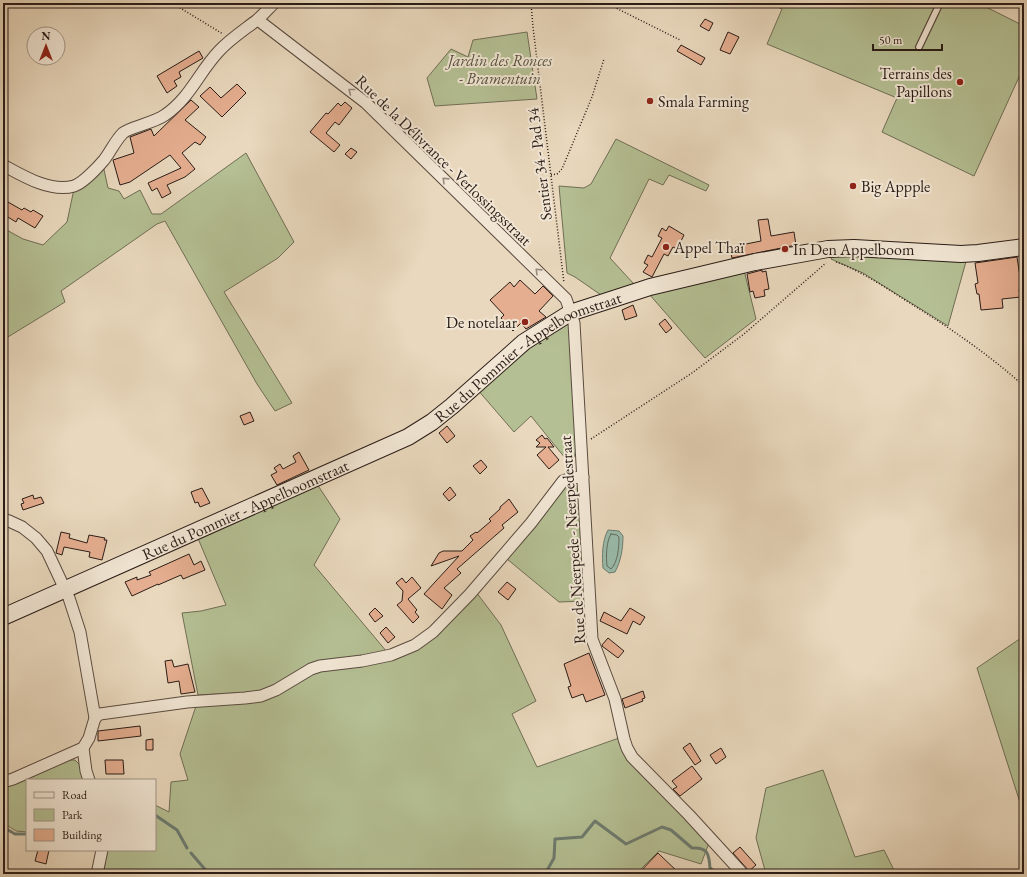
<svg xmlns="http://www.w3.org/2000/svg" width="1027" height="877" font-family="'EB Garamond',serif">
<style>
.green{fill:#b4bf93;stroke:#6f6e55}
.water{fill:#9ba;stroke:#6d7b6f}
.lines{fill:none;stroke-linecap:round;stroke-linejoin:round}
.shore{stroke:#626c60;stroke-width:1}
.stream{stroke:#6d7b6f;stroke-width:3}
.building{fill:#e5ae90;stroke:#2a1c17}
.lane-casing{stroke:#5a4b40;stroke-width:8}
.street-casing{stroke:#5a4b40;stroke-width:13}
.secondary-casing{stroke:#2a1c17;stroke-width:18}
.path{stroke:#2a1c17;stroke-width:1.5;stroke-dasharray:1 2;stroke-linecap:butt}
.lane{stroke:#f1e6d4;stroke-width:5.5}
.street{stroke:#f1e6d4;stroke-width:11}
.secondary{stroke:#f1e6d4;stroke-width:16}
.oneway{stroke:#978b7f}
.poi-dot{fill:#8f2418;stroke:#f1e6d4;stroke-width:1.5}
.labels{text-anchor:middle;stroke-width:4;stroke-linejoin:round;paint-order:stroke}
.park-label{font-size:16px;font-style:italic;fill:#534d3c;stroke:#f1e6d4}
.poi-label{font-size:16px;fill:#2a1c17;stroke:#f1e6d4;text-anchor:start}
.street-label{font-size:16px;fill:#2a1c17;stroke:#f1e6d4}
</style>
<rect width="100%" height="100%" fill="#e9d8bd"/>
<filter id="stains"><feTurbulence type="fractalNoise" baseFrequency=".005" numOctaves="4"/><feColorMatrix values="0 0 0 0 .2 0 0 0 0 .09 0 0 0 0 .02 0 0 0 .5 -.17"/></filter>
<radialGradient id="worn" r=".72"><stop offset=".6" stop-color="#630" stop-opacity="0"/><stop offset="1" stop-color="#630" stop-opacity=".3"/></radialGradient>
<g class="green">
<polygon points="769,3 978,3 1024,26 1024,66 974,176 882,132 897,98 767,44 782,9"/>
<polygon points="527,32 537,99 435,106 427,78 451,49 468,57 473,40"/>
<polygon points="616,139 709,185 706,191 669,175 663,185 649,179 610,258 633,283 633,285 601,295 575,277 567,273 559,186 584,188 591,184"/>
<polygon points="246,153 294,242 278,258 224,292 292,403 275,411 257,384 165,221 157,224 61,291 65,302 3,340 3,228 23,239 43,245 67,222 74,189 103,165 108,188 119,191 124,199 140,190 152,214 161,214"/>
<polygon points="838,251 967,258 948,326 863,273 831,259"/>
<polygon points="744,270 756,319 705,358 649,294"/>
<polygon points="562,322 569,324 578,438 575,455 570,464 531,416 514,432 477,389 524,348"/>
<polygon points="569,483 574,484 580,489 587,601 559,602 507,559 560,490"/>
<polygon points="317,484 340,519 314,565 387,652 368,656 255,692 198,695 182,613 201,611 226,605 197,536"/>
<polygon points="476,592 501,625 536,701 512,714 537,767 619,738 627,755 638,772 709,843 701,864 659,851 636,874 104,874 106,850 155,850 155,805 169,812 171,782 188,780 180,754 196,706 250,702 320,670 393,659"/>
<polygon points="1024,636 1024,815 977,668"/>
<polygon points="69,760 75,760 81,766 85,780 27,780 27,832 16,831 3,823 3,786"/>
<polygon points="823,770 855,857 884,850 896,874 766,874 756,838 766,788"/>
</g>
<path class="water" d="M608,530L619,531L623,536C623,548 621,561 615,572L609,573L603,568C602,556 602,541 608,530Z"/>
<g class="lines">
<path class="shore" d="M611,534L617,535L619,537C619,547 618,562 611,569L607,566C606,557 606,542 611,534Z"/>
<g class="stream">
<polyline points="155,815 177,830 187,848"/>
<polyline points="3,827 15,834 27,834"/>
<polyline points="191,853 209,874"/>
<path d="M545,874L554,858L555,839L582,837L595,821L626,844L662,827L671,830L692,848C708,847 709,854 710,868L718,874"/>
</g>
</g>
<g class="building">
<polygon points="705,19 713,23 709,31 700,26"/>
<polygon points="728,32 739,37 730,54 720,50"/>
<polygon points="681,45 705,58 701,65 677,51"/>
<polygon points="199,51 203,58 179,72 181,77 174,81 177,86 167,93 157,76"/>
<polygon points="237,84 246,93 222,117 200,96 210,87 221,98"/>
<polygon points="191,100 199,107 185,120 206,137 200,145 195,142 182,153 195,169 185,177 167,185 171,193 162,198 157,188 152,191 148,183 181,168 170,155 130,182 120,185 113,160 134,153 130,137 151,129 154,136"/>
<polygon points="345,102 352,108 339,125 335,122 326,133 340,145 334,152 310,132 326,113 328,114 338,103 341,106"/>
<polygon points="351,148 357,152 351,159 345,154"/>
<polygon points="8,202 22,210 24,208 31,212 33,210 43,216 35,228 18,218 16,222 3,214 3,211"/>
<polygon points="768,219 771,236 794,232 796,245 732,258 731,254 739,243 741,245 761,241 758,220"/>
<polygon points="669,226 684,235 677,249 673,247 668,256 664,254 652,277 643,272 648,265 644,263 648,255 652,257 662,238 658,236 662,228 666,231"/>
<polygon points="1017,257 1022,290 1019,290 1021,297 1002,299 1003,308 981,310 979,294 977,294 975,284 978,283 975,263"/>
<polygon points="762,270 762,272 766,271 769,289 764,290 765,296 755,298 753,291 750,292 747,274"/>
<polygon points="520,280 535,294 543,286 553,296 539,311 546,317 526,329 521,323 513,331 501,318 504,315 490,300 510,282 514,287"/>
<polygon points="633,305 637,316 625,320 622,310"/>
<polygon points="665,319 672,328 666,333 659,324"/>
<polygon points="250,412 254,421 244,425 240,416"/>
<polygon points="447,426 455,436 447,443 439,433"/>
<polygon points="542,435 545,439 547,438 554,447 548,447 559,460 549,469 537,455 546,447 536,447 540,443 536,440"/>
<polygon points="299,452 309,470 277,485 271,475 277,472 274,468 280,464 283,469 296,462 293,456"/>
<polygon points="481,460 487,467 480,474 473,466"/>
<polygon points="450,487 456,495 449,501 443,494"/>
<polygon points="202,488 210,503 200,507 198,502 195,503 191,492"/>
<polygon points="33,495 34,499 41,497 44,503 23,510 21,504 24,503 22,499"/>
<polygon points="509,499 518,512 502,525 504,528 457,569 461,573 444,588 452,595 442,609 424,594 459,556 431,566 439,553 443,551 462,551 473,540 470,536 476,532 477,533 491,521 489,519 500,509 500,507"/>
<polygon points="61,532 70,534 69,538 87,543 89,535 105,538 104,540 107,540 102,560 89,557 90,552 64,547 62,555 56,553"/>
<polygon points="189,554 194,565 201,561 205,570 183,579 181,575 158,585 158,584 132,596 125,582 137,577 137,580 151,575 149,572"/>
<polygon points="412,577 421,588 408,599 417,610 415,612 419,617 413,623 397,605 402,601 403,591 396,583 402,578 406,583"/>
<polygon points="507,582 516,589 508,600 498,592"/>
<polygon points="375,608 383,616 375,622 369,614"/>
<polygon points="630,608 645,617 640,625 633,621 627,634 600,621 604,612 621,621"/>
<polygon points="386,627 395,637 388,643 380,633"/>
<polygon points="608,638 624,651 618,658 602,646 602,645"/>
<polygon points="589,653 605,695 586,702 583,694 572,698 568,687 571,686 564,664"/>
<polygon points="172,660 174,667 188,664 195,692 181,694 179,681 168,683 165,661"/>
<polygon points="643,691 645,698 642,699 643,701 625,708 622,699"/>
<polygon points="140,726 141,736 98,741 98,731"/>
<polygon points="153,739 153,750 146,750 146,740"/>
<polygon points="690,743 701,761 695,765 683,748"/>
<polygon points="721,748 726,757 716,764 710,755"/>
<polygon points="105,760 123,760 124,774 106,774"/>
<polygon points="692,766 702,779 680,796 673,789 677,787 672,781"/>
<polygon points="740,847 756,865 749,871 733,853"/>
<polygon points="38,850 49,850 46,864 35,861"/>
<polygon points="658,853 680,874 638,874"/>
</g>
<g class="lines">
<g class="lane-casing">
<polyline id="lane" points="919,47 940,3"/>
</g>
<g class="street-casing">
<g id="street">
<polyline points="258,20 366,103 566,299 574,323 592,639 615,699 624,739 627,748 632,757 689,815 743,874"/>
<path d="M3,165C23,176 51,193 74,186C83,183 98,167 104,160C111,151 115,141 123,133C130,127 154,123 165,115C190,98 199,72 219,51C230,39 244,30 257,20C263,15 268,9 274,3"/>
<polyline points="3,519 9,521 22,527 36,538 47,551 69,598 80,632 95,718 89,738 83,748 13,779 3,782"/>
<polyline points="95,718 100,714 187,702 245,698 261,696 276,690 311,669 320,666 362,661 391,655 415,645 433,632 470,594 531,523 563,481 572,478 583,477"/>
<polyline points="83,748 86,771 89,780"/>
<polyline points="97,874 102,850"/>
</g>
</g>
<g class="secondary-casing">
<g id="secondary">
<path id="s1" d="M3,617L408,437L432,422L452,406L524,342L570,313L650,287L755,262L828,249L854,248L961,254L978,253L1024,247"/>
</g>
</g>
<g class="path">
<polyline points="172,3 223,34"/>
<polyline points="531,3 533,27 564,283"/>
<polyline points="606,3 680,40"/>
<polyline points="551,175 557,174 562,169 592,97 604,59"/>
<path d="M836,262C861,271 883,286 905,300C947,326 987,353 1024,386"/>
<polyline points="591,439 692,373 744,334 826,263"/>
</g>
<use href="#lane" class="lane"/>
<use href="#street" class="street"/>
<use href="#secondary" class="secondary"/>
</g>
<defs><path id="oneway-chevron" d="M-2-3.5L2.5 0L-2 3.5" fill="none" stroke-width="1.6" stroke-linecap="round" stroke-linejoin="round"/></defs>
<g class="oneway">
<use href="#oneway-chevron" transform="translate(351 91) rotate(-142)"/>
<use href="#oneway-chevron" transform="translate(445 180) rotate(-136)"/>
<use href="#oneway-chevron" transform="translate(538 271) rotate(-136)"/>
</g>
<g class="poi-dot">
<circle cx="960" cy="82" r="4"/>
<circle cx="650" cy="101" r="4"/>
<circle cx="853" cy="186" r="4"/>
<circle cx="666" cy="247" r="4"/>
<circle cx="785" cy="249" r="4"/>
<circle cx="525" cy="322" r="4"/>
</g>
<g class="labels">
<g class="park-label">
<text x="500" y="66">Jardin des Ronces<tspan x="500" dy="18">- Bramentuin</tspan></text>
</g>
<g class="poi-label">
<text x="952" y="79" text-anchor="end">Terrains des<tspan x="952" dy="18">Papillons</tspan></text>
<text x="658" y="107">Smala Farming</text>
<text x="861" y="192">Big Appple</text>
<text x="674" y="253">Appel Thaï</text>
<text x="793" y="255">In Den Appelboom</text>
<text x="517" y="328" text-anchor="end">De notelaar</text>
</g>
<g class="street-label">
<text transform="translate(444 160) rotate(44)" y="6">Rue de la Délivrance - Verlossingsstraat</text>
<text transform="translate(539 164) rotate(-97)" y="6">Sentier 34 - Pad 34</text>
<text dy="6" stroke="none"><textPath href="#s1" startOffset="589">Rue du Pommier - Appelboomstraat</textPath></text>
<text dy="6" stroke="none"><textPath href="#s1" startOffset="265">Rue du Pommier - Appelboomstraat</textPath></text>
<text transform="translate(572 540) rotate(-94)" y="6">Rue de Neerpede - Neerpedestraat</text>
</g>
</g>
<rect width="1027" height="877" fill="none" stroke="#e9d8bd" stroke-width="16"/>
<rect x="4" y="4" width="1019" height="869" fill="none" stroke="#2a1c17" stroke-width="2"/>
<rect x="8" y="8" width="1011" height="861" fill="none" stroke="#2a1c17"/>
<rect x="26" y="779" width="130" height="72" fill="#f1e6d4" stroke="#a19588"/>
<rect x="34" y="792" width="20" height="6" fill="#f1e6d4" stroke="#a19588"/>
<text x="62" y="799" font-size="12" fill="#2a1c17">Road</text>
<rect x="34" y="809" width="20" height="12" fill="#b4bf93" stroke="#a19588"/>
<text x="62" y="819" font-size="12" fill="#2a1c17">Park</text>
<rect x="34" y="829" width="20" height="12" fill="#e5ae90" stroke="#a19588"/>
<text x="62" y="839" font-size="12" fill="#2a1c17">Building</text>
<g transform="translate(46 46)"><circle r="19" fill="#f1e6d4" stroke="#a19588"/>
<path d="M0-3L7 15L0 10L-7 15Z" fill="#8f2418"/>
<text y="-6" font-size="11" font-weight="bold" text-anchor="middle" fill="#2a1c17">N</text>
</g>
<path d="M873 44v6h69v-6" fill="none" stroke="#2a1c17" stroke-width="2"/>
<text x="879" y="44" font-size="12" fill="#2a1c17" stroke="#f1e6d4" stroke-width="3" paint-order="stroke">50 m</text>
<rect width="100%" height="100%" filter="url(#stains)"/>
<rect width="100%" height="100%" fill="url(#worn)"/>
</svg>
